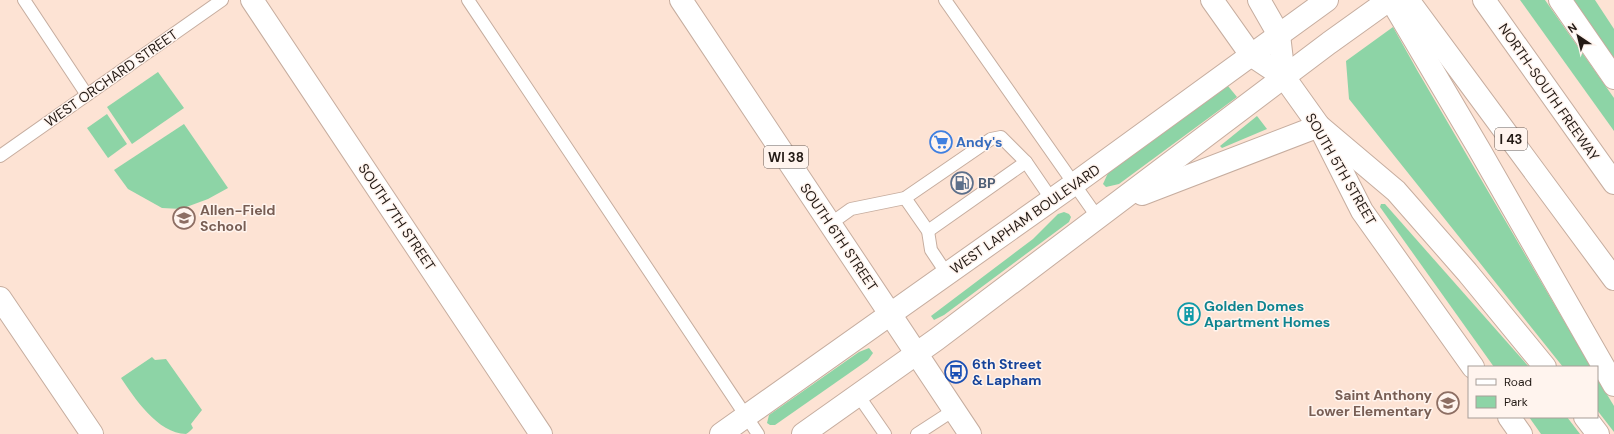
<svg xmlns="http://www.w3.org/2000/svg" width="1614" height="434" font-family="'DM Sans',sans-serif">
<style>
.green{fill:#8dd4a6}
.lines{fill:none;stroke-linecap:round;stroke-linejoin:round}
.lane-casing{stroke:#c6ad9f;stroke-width:14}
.street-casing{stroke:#c6ad9f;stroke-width:24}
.secondary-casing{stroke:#c6ad9f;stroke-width:24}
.primary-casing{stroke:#c6ad9f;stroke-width:24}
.highway-casing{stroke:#c6ad9f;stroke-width:24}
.lane{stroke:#fff;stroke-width:12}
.street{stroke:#fff;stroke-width:22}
.secondary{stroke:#fff;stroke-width:22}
.primary{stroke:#fff;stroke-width:22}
.highway{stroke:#fff;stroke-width:22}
.labels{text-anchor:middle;stroke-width:3;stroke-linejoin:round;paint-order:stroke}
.shield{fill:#fff4ee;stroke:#655b56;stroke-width:1}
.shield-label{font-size:13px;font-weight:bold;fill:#231a15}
.street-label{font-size:14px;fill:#231a15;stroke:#fff4ee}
.shop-label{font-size:14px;font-weight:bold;fill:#366cbe;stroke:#fff4ee;text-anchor:start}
.service-label{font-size:14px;font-weight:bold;fill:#4e5e75;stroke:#fff4ee;text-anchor:start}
.education-label{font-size:14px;font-weight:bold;fill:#785e54;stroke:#fff4ee;text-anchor:start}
.culture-label{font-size:14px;font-weight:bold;fill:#0d838f;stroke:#fff4ee;text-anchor:start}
.transit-label{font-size:14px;font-weight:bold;fill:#164399;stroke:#fff4ee;text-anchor:start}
</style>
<rect width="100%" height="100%" fill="#fde3d4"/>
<g class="green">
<polygon points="1520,0 1545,0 1614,98 1614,131"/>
<polygon points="1571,0 1595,0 1614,29 1614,60"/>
<polygon points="1393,27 1417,70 1591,367 1563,367 1349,99 1346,61"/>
<polygon points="158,72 184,108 132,144 107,107"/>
<polygon points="1228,86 1237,97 1119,184 1106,187 1103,184 1108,173"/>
<polygon points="107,114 127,144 108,158 87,128"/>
<polygon points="1257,116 1267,129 1222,148 1220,146"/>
<polygon points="184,124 228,188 208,199 181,209 162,208 128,189 114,170"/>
<polygon points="1381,204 1385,204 1529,367 1494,367 1380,207"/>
<polygon points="1064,212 1069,214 1071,217 1069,222 944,315 934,320 931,316 1033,239 1058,214"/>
<polygon points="869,348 873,353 868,360 775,425 770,425 767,423 769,415 859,352"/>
<path d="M152,357L155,360L166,359L202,410L191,424L193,428C191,430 188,433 186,434C158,434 133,396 121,378Z"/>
<polygon points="1597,378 1614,406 1614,432 1597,410"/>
<polygon points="1529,417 1567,417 1580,434 1541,434"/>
</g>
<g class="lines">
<g class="lane-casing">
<g id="lane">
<polyline points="24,0 87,95"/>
<polyline points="468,0 758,434"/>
<polyline points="945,0 1098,218"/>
<polyline points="0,156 222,0"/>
<polyline points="905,198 928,231 931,250 947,274"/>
<polyline points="830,224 851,209 905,198 991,139 1001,137 1026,162 1052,200"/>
<polyline points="928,231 1026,162"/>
<polyline points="858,395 885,434"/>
<polyline points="917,434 954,410"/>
</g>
</g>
<g class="street-casing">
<g id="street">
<polyline points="252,0 541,434"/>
<polyline points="0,298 92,434"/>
</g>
</g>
<g class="secondary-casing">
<g id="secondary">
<polyline points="1212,0 1251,55 1284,77 1319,126 1362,211 1473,367"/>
<polyline points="1142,194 1319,126"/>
<polyline points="1509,417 1521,434"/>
<polyline points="721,434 1074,184 1327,0"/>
<polyline points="803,434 937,339 1329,43 1389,0"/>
</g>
</g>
<g class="primary-casing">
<polyline id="primary" points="681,0 970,434"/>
</g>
<g class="highway-casing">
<g id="highway">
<polyline points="1259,0 1279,35 1284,77"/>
<polyline points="1391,0 1479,149 1614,385"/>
<polyline points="1408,0 1614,279"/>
<polyline points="1484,0 1614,183"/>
<polyline points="1560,0 1614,78"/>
<polyline points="1319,126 1396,191 1467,272 1545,367"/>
<polyline points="1585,417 1598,434"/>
</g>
</g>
<use href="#lane" class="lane"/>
<use href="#street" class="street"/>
<use href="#secondary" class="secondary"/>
<use href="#primary" class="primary"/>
<use href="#highway" class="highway"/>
</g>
<defs>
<g id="supermarket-ring" transform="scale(1.15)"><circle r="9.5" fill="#fff4ee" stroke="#3f7fe0" stroke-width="1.5"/><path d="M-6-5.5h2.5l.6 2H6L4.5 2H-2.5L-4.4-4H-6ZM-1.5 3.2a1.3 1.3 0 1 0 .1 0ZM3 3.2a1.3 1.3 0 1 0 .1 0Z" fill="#3f7fe0"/></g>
<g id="fuel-ring" transform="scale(1.15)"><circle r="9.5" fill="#fff4ee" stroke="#5c6f8a" stroke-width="1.5"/><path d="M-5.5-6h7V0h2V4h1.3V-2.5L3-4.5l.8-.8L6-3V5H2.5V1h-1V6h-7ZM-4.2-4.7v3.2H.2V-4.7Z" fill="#5c6f8a"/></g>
<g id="school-ring" transform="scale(1.15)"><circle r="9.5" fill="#fff4ee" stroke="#8d6e63" stroke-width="1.5"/><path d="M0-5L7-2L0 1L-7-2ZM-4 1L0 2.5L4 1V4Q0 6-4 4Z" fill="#8d6e63"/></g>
<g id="building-ring" transform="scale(1.15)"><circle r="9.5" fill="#fff4ee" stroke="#0f9aa8" stroke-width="1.5"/><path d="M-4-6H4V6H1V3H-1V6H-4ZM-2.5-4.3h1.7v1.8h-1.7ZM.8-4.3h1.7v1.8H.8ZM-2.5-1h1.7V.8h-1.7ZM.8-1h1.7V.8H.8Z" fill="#0f9aa8"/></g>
<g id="bus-ring" transform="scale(1.15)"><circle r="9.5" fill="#fff4ee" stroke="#1a4fb4" stroke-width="1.5"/><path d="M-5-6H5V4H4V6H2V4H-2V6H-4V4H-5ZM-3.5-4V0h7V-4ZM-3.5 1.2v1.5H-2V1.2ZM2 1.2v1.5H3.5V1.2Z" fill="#1a4fb4"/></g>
</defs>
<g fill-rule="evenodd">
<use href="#supermarket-ring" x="941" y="142"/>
<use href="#fuel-ring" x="962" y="183"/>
<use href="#school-ring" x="184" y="218"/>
<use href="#building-ring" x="1189" y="314"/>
<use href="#bus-ring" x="956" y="372"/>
<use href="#school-ring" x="1448" y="403"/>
</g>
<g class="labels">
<g class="shield">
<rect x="1495" y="128" width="32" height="22" rx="3"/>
<rect x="764" y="146" width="44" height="22" rx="3"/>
</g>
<g class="shield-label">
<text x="1511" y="144">I 43</text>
<text x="786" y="162">WI 38</text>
</g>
<g class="street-label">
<text transform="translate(111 78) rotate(-35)" y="5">WEST ORCHARD STREET</text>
<text transform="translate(1549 92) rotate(55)" y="5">NORTH-SOUTH FREEWAY</text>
<text transform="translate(1341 169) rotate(60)" y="5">SOUTH 5TH STREET</text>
<text transform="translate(397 217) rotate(56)" y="5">SOUTH 7TH STREET</text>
<text transform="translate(1025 219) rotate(-35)" y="5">WEST LAPHAM BOULEVARD</text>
<text transform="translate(839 237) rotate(56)" y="5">SOUTH 6TH STREET</text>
</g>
<g class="shop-label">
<text x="956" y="147">Andy's</text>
</g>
<g class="service-label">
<text x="978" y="188">BP</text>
</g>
<g class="education-label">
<text x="200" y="215">Allen-Field<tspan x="200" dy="16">School</tspan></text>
<text x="1432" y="400" text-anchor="end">Saint Anthony<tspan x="1432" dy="16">Lower Elementary</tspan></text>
</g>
<g class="culture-label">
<text x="1204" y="311">Golden Domes<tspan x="1204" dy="16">Apartment Homes</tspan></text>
</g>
<g class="transit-label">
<text x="972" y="369">6th Street<tspan x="972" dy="16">&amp; Lapham</tspan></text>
</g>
</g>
<rect x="1468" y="366" width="130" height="52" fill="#fff4ee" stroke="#a79d97"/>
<rect x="1476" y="379" width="20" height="6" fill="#ffffff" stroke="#a79d97"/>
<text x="1504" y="386" font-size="12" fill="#231a15">Road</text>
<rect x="1476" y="396" width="20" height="12" fill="#8dd4a6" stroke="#a79d97"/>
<text x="1504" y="406" font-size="12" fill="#231a15">Park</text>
<g transform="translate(1578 36) rotate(325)" stroke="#fff4ee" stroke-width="3" paint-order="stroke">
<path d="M0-3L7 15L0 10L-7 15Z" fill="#231a15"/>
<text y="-6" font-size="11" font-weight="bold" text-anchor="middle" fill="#231a15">N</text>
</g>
</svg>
